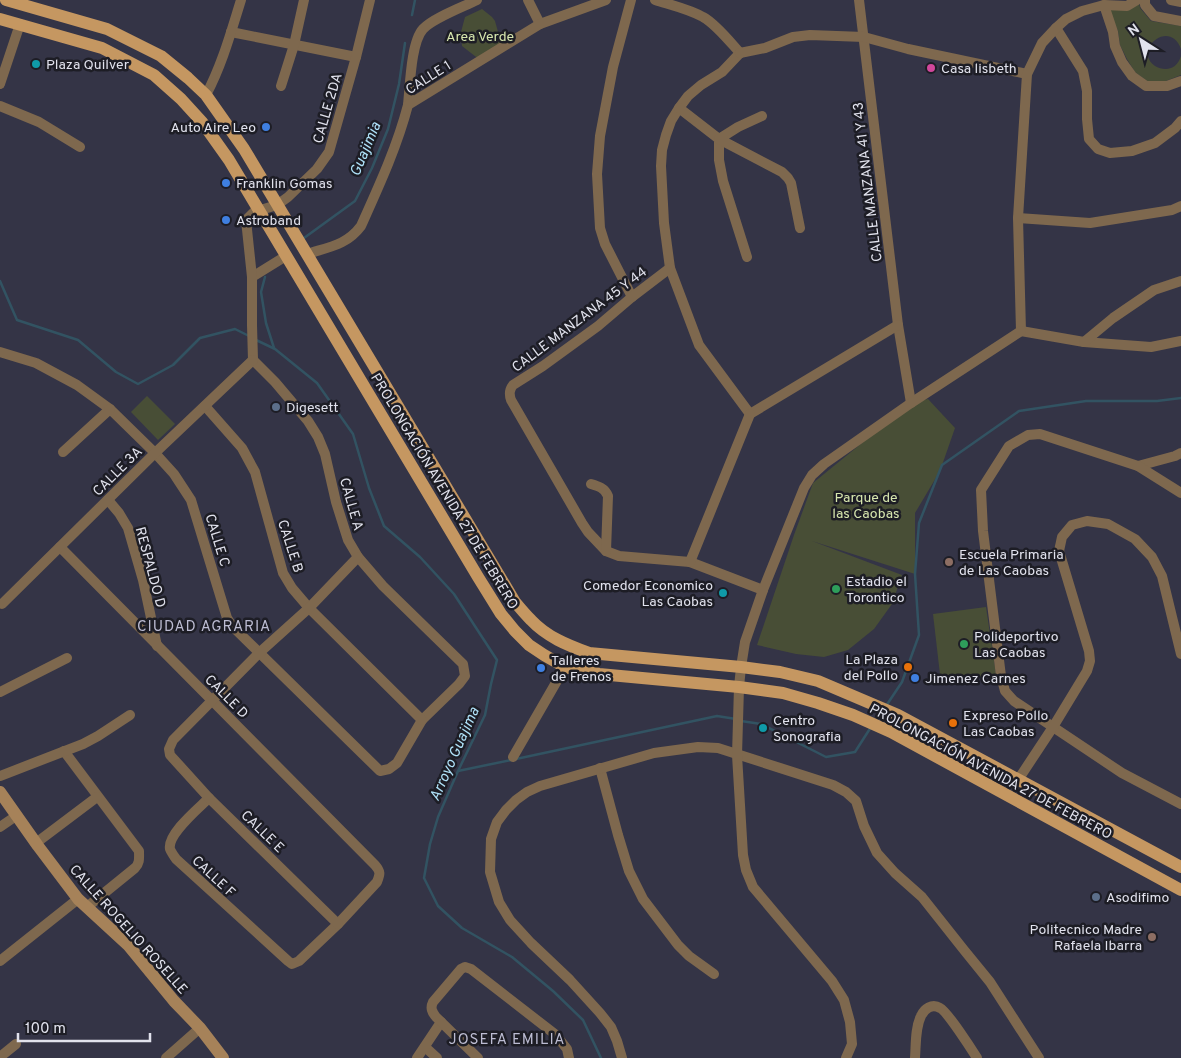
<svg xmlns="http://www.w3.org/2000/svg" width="1181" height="1058" font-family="Overpass,sans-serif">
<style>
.green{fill:#484e36}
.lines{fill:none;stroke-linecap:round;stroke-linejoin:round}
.stream{stroke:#325362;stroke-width:2.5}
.street{stroke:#7e684e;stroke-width:10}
.secondary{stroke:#a68259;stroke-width:12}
.primary{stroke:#c59761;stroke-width:12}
.culture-dot{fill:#0f9aa8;stroke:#1d1d25;stroke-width:2}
.hotel-dot{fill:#d1479c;stroke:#1d1d25;stroke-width:2}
.shop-dot{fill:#3f7fe0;stroke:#1d1d25;stroke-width:2}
.service-dot{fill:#5c6f8a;stroke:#1d1d25;stroke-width:2}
.education-dot{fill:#8d6e63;stroke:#1d1d25;stroke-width:2}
.leisure-dot{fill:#2e9e5b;stroke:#1d1d25;stroke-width:2}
.food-dot{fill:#e8710a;stroke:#1d1d25;stroke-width:2}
.labels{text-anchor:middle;stroke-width:5;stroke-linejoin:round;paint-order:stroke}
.park-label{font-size:14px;fill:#d7e6ae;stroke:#1d1d25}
.poi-label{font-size:14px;fill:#e1e2ed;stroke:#1d1d25;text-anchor:start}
.street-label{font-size:14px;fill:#e1e2ed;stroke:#1d1d25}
.water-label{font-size:15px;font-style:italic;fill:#afe1f8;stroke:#1d1d25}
.neighbourhood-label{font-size:15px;letter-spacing:1px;fill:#bcbcd2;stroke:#1d1d25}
</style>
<rect width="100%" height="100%" fill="#343446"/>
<g class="green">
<path d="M1139,2L1140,8L1151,21L1181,26V49C1170,18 1132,50 1155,66C1160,69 1166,70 1171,68C1176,66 1179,62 1181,56V75L1166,81H1147L1135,72L1127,59L1120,45L1118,31L1109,10Z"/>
<polygon points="482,9 492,17 495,21 502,46 480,60 462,46 461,32 465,17"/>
<polygon points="147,396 175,424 158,440 131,412"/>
<polygon points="928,399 955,428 940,471 915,513 915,574 812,541 902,575 892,604 874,629 848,650 824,657 796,654 757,645 794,535 813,483 911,403"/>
<polygon points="986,607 996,674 941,683 933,614"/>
</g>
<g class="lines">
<g class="stream">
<polyline points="412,15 415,0"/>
<polyline points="304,238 355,201 372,168 388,129 399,84 405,43"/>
<polyline points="265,277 261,292 266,323 274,348"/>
<polyline points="0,281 17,320 78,340 116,372 138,384 173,365 200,338 235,329 249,336"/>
<polyline points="256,340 275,349 317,383 353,434 369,488 384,526 420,557 454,594 497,660 491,684 485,715 458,771 438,817 430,844 424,878 438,906 462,928 512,957 553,991 583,1020 601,1058"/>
<polyline points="886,706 902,682 919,635 915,574 919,523 942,465 1019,411 1086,401 1157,401 1181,398"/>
<polyline points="741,721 761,724 826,757 855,752 871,727"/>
<polyline points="516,759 717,716 736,719"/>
<polyline points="458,771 511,760"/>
</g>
<g class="street">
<polyline points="528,0 540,24"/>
<polyline points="631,0 613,67 600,136 597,174 600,228 605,244 632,297"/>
<path d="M655,0C671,5 689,9 703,17C716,24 730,42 740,53"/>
<polyline points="859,0 898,325 911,403"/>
<polyline points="1145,0 1145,5 1154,16 1181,21"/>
<polyline points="1171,0 1181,2"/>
<polyline points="1104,5 1113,32 1115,46 1122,62 1132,76 1146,86 1167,86 1181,81"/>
<polyline points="1056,28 1083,71 1087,91 1087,119 1089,139 1098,149 1110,153 1132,151 1155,143 1175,128 1181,121"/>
<polyline points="231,32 356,57"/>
<polyline points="740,53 722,72 701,85 688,96 679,108 671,121 666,135 662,150 661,166 664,223 670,268 699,345 750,414"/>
<polyline points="740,53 765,48 793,37 810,35 864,37 908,49 1027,74"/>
<polyline points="0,84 20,24"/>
<polyline points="281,86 294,45 304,0"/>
<path d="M206,95C222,65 231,32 241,0"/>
<path d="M408,105C410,86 411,42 423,29C433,18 463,7 477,0"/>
<polyline points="0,106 39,122 80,147"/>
<polyline points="679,108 719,139 719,160 723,181 747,257"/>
<polyline points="762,116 738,127 719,139 782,172 788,178 791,183 800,228"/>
<polyline points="1018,218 1090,223 1172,210 1181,206"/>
<path d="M307,254C329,247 347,245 361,226C379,186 397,147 408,105L540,24L606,0"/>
<path d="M670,268L632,297L598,326L543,366L513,385C509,390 509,394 511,400L582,523L588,532L606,551L619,556L690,562L763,590"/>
<polyline points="252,277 286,256"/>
<polyline points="1021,331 1018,218 1027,74 1042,43 1056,28 1066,19 1082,11 1104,5 1127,6 1137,0"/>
<polyline points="1021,331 1084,342 1151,347 1181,341"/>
<polyline points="1084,342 1113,318 1154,290 1181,281"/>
<polyline points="0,352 36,363 77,385 110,409 155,453 174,474 191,500 227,618 232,626 380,771 389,769 397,763 422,720 459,684 465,676 463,664 383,586 358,557 348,540 336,502 325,454 318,437 308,421 275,382 253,360"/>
<polyline points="253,360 252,325 252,277 246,220 254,212 277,205 288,197 317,169 329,152 356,57 370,0"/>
<polyline points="205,406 242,448 255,472 283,573 292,588 309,608 422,720"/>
<polyline points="750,414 898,325"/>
<polyline points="63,452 110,409"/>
<polyline points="1138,466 1175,456 1181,453"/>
<path d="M591,484C598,486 605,488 608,496L606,551"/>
<polyline points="1181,493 1138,466 1040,434 1028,435 1009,446 981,490 983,531 1001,676 1005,691 1014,701 1122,773 1181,804"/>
<polyline points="108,500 119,513 128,528 143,580 157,646"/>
<path d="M60,547L375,865C381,872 380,874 377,882L338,924L299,961L292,964L288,961L176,859C174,856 171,852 170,849C167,834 199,808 209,798"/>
<polyline points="690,562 750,414"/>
<polyline points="2,604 155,453 253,360"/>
<polyline points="0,692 67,658"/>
<path d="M64,751L139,851C139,858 140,863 135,868L87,907"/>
<polyline points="513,757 565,667"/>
<polyline points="600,768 618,835 629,871 643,899 678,945 689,956 714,974"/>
<polyline points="0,776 83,744 98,736 130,715"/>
<polyline points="1018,780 1053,727 1087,671 1090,661 1089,651 1059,551 1062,537 1072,525 1087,521 1108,524 1135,539 1152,557 1162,576 1181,654"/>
<polyline points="0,827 16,816"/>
<polyline points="36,843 97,797"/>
<polyline points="338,924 209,798 170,755 169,749 173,740 259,653 309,608 358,557"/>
<polyline points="0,961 78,899"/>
<polyline points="425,1047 437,1058"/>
<polyline points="0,1057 16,1044"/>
<polyline points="166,1058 200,1028"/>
<polyline points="417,1058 441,1022"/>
<path d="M478,1058L436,1017C432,1012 430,1008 433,1002L461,969L465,967L471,969L556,1035L567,1049L569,1058"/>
<polyline points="622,1058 617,1041 611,1027 600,1013 570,980 531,943 510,920 499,902 490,872 491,839 497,822 506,810 516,800 527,792 540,786 654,753 698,747 718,748 833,785 846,792 856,801 864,826 877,853 895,873 922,897 964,950 990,982 1039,1058"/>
<polyline points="846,1058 852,1044 850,1022 844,1000 832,981 753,887 746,870 743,855 737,755 739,687 741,667 745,642 763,590 804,488 812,475 824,464 911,403 1021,331"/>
<path d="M915,1058C916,1045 915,1028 921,1016C924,1009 932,1003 940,1008C947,1011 972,1050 977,1058"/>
</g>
<polyline class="secondary" points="0,792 38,846 78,899 128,945 174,1001 200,1028 223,1058"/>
<g class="primary">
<path d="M6,0L107,29L161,56L188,78L206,95L244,149L515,602C520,608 525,614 531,620C547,637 567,645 589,653L741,667L780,672L818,681L898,715L1181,867"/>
<polyline points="0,19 102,48 154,75 181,99 202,122 229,160 478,577 501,614 515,631 529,645 544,655 565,667 599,674 739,687 783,693 818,703 853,715 891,732 1181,890"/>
</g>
</g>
<g class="culture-dot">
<circle cx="36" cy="64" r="5"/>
<circle cx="723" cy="593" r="5"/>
<circle cx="763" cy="728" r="5"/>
</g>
<circle class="hotel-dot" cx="931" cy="68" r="5"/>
<g class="shop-dot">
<circle cx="266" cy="127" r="5"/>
<circle cx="226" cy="183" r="5"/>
<circle cx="226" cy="220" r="5"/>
<circle cx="541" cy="668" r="5"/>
<circle cx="915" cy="678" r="5"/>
</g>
<g class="service-dot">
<circle cx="276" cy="407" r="5"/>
<circle cx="1096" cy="897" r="5"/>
</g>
<g class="education-dot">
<circle cx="949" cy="562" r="5"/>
<circle cx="1152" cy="937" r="5"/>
</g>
<g class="leisure-dot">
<circle cx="836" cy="589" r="5"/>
<circle cx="964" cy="644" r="5"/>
</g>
<g class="food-dot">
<circle cx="908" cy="667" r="5"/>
<circle cx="953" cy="723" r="5"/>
</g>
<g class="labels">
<g class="park-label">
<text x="480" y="41">Area Verde</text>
<text x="866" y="502">Parque de<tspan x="866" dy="16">las Caobas</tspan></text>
</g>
<g class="poi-label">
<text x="46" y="69">Plaza Quilver</text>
<text x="941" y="73">Casa lisbeth</text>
<text x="256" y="132" text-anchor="end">Auto Aire Leo</text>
<text x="236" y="188">Franklin Gomas</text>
<text x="236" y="225">Astroband</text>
<text x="286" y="412">Digesett</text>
<text x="959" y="559">Escuela Primaria<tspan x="959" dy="16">de Las Caobas</tspan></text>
<text x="846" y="586">Estadio el<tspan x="846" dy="16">Torontico</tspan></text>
<text x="713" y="590" text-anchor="end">Comedor Economico<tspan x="713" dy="16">Las Caobas</tspan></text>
<text x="974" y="641">Polideportivo<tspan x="974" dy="16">Las Caobas</tspan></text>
<text x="898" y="664" text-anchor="end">La Plaza<tspan x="898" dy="16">del Pollo</tspan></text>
<text x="551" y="665">Talleres<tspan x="551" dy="16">de Frenos</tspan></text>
<text x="925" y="683">Jimenez Carnes</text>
<text x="963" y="720">Expreso Pollo<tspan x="963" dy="16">Las Caobas</tspan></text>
<text x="773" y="725">Centro<tspan x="773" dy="16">Sonografia</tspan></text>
<text x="1106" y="902">Asodifimo</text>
<text x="1142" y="934" text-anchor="end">Politecnico Madre<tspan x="1142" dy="16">Rafaela Ibarra</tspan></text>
</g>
<g class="street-label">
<text transform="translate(428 77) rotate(-32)" y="5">CALLE 1</text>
<text transform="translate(327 108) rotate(-74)" y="5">CALLE 2DA</text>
<text transform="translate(867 182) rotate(-97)" y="5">CALLE MANZANA 41 Y 43</text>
<text transform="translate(579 319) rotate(-37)" y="5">CALLE MANZANA 45 Y 44</text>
<text transform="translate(117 471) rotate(-45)" y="5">CALLE 3A</text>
<text transform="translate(445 491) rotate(59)" y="5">PROLONGACIÓN AVENIDA 27 DE FEBRERO</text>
<text transform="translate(352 504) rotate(74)" y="5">CALLE A</text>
<text transform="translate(218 540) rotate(73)" y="5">CALLE C</text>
<text transform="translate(291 546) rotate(72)" y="5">CALLE B</text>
<text transform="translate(151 567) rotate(75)" y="5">RESPALDO D</text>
<text transform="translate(227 696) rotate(45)" y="5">CALLE D</text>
<text transform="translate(991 771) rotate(28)" y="5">PROLONGACIÓN AVENIDA 27 DE FEBRERO</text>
<text transform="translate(263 831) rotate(44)" y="5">CALLE E</text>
<text transform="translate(214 876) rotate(43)" y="5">CALLE F</text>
<text transform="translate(129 929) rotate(48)" y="5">CALLE ROGELIO ROSELLE</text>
</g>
<g class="water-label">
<text transform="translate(365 149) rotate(-67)" y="5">Guajimia</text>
<text transform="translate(454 754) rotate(-66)" y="5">Arroyo Guajima</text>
</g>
<g class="neighbourhood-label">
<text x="204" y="631">CIUDAD AGRARIA</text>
<text x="507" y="1044">JOSEFA EMILIA</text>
</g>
</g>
<g transform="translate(1141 40) rotate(324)" stroke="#1d1d25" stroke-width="4" paint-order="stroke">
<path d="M0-4L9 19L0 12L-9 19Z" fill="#e1e2ed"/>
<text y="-8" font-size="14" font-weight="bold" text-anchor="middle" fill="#e1e2ed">N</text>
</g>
<path d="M18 1033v8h132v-8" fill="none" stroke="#e1e2ed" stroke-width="2.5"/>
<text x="25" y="1033" font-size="15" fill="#e1e2ed" stroke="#1d1d25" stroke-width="4" paint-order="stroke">100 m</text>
</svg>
